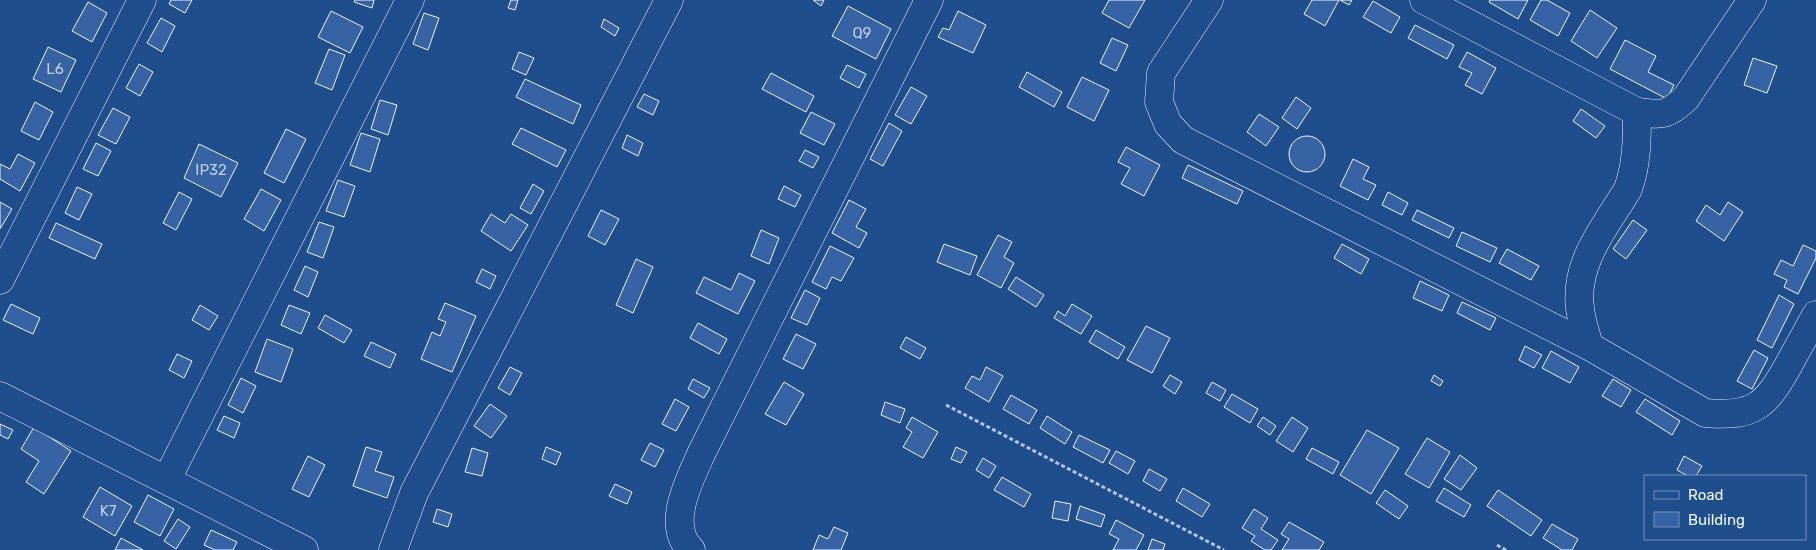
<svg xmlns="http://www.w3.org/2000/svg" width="1816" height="550" font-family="Rubik,sans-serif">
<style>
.building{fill:#3563a3;stroke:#f2f6ff}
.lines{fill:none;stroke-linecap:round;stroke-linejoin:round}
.minor-casing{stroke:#f2f6ff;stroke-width:29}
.path{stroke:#b3c4dc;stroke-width:3;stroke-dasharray:4 2.5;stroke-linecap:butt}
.minor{stroke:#1f4e8c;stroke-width:28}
.labels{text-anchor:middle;stroke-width:4;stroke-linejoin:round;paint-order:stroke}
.number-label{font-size:15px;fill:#c3d1e8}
</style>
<rect width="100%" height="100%" fill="#1f4e8c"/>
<g class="building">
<polygon points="171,0 192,0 185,13 169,4"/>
<polygon points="355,0 374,0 372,8 354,2"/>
<polygon points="511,0 518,0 515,10 508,8"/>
<polygon points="813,0 824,0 821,6"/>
<polygon points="1109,0 1145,0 1129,28 1102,13"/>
<polygon points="1312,0 1339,0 1325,26 1304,14"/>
<polygon points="1340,0 1352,0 1349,5"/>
<polygon points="1490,0 1528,0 1518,19 1489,2"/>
<polygon points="1541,0 1547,0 1570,13 1558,36 1530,20"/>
<polygon points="1373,1 1400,17 1391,33 1363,17"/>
<polygon points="88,2 107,13 92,42 72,31"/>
<polygon points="848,6 891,29 876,59 832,36"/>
<polygon points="1590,10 1617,28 1597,58 1571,41"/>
<polygon points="331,11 363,27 350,53 318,37"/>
<polygon points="958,11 986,25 973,53 938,37 943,28 949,30"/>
<polygon points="424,13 439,18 428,50 413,44"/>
<polygon points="161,18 175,26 162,52 147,43"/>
<polygon points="604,19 619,28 615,36 601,27"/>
<polygon points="1415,25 1454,45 1447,59 1408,38"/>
<polygon points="1112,38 1128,45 1116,71 1100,63"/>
<polygon points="1625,40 1656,56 1648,72 1674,85 1667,99 1610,69"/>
<polygon points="48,47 76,60 61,92 33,79"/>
<polygon points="329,49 345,55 332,90 315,83"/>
<polygon points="519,52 534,58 526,75 512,69"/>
<polygon points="1467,52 1496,68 1482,94 1465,85 1472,73 1459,67"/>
<polygon points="1753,58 1777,66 1767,93 1744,85"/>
<polygon points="139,64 153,72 140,96 126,88"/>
<polygon points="847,65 866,74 859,88 840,78"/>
<polygon points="1027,72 1062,92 1054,107 1019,87"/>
<polygon points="771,73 814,96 806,112 762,89"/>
<polygon points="1082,77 1109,90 1094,121 1067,107"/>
<polygon points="525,79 581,105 573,124 516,97"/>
<polygon points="911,87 927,96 911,124 895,115"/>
<polygon points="644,94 659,101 653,115 637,107"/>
<polygon points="1296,97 1311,108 1297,129 1282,118"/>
<polygon points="380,100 397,105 388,135 371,129"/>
<polygon points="35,102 53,112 39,140 21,131"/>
<polygon points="113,108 130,117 116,144 98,135"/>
<polygon points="1581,109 1605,126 1596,138 1573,121"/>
<polygon points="811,112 835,124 824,145 800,133"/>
<polygon points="1259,114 1279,127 1266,146 1247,132"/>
<polygon points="889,123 902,131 883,166 870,159"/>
<polygon points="521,128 566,150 557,167 512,144"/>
<polygon points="286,129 306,139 284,183 264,173"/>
<polygon points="361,133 380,139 370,172 350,165"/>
<polygon points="627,135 643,143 638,156 622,148"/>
<circle cx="1307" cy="154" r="18"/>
<polygon points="96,143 111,151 98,176 83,169"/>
<polygon points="199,144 238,163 221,197 184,178"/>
<polygon points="1126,147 1160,165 1144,196 1121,184 1130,168 1118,162"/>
<polygon points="805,150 819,157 813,168 799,161"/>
<polygon points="18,154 35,163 20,191 0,179 0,164 10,169"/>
<polygon points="1353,159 1369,167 1363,179 1376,185 1368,200 1340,186"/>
<polygon points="1188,165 1243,191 1237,204 1182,178"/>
<polygon points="338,180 355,186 344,217 326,211"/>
<polygon points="533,184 544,191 531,214 520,208"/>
<polygon points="784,186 801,195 795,207 778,199"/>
<polygon points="77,187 92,194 79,220 65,213"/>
<polygon points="261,189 281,200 264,231 244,219"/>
<polygon points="179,192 192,199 176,230 163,223"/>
<polygon points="1388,192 1408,203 1402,215 1382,205"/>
<polygon points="849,200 866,209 856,227 867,233 859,248 832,233"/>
<polygon points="0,202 12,209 0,229"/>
<polygon points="1728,202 1743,212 1724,241 1696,221 1706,205 1720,215"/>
<polygon points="601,210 619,219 605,245 588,236"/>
<polygon points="1417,210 1454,228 1449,238 1412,220"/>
<polygon points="491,214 505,223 511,214 528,225 511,251 481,231"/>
<polygon points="1633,220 1647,230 1626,259 1613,249"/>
<polygon points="319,222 334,227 323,258 307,252"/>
<polygon points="56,223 102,244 95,259 49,238"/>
<polygon points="761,230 779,238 769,264 751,256"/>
<polygon points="1462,232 1497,248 1490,262 1456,246"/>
<polygon points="998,235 1012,242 1004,257 1014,263 1001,288 977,275"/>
<polygon points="944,244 977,256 970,275 937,262"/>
<polygon points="1342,244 1369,259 1361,274 1334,258"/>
<polygon points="1803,245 1816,251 1816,258 1798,294 1784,287 1787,280 1774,274 1781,260 1793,266"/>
<polygon points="830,246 854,258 841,281 832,277 826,289 812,282"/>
<polygon points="1507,249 1539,266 1531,280 1499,263"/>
<polygon points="636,259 653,267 633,313 616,305"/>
<polygon points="305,266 318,272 308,297 294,290"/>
<polygon points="482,269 496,276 490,289 476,282"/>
<polygon points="739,273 755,281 738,314 696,293 704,277 731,290"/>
<polygon points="1016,277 1044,295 1036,307 1008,289"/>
<polygon points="1420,281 1449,295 1442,311 1413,298"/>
<polygon points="805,290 820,298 807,325 791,318"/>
<polygon points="1779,295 1794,304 1772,348 1757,340"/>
<polygon points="1462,302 1496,318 1490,330 1457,313"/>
<polygon points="445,303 476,316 452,372 421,359 432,332 440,336 446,322 438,319"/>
<polygon points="11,304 40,318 33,334 3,320"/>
<polygon points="1072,304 1092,316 1081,334 1054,318 1058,311 1065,316"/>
<polygon points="200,305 218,316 209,330 192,320"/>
<polygon points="289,305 310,313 301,334 281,325"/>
<polygon points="325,315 352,330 344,343 318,328"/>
<polygon points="698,323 727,339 719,354 690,338"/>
<polygon points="1146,326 1170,338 1152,373 1127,360"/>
<polygon points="1096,330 1125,347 1118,359 1089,342"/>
<polygon points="796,334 816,344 803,369 783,359"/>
<polygon points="906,337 926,348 920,359 900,348"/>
<polygon points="267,339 293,349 281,382 255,372"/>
<polygon points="371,342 396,354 390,368 364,356"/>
<polygon points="1525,346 1542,355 1534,368 1519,360"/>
<polygon points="1754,350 1768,358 1752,389 1737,381"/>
<polygon points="1551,351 1579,367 1570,383 1542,368"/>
<polygon points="177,354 192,361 184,378 169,370"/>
<polygon points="510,367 522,373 510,395 498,388"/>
<polygon points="986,367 1003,376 989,402 965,388 972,376 980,380"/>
<polygon points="1170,375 1182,382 1175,394 1163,386"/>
<polygon points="1434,375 1443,381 1440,386 1431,381"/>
<polygon points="241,378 256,386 243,413 228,405"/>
<polygon points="693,379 710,388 704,398 688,389"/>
<polygon points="1613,379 1631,390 1621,407 1602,396"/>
<polygon points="784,382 804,394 786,425 765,414"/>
<polygon points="1212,382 1226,390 1220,401 1206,393"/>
<polygon points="1232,394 1258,409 1250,423 1224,407"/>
<polygon points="1011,395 1037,410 1029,424 1003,409"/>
<polygon points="675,399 689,407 676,431 662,424"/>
<polygon points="1645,399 1680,421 1672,435 1636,412"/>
<polygon points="885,402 905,409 900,423 881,415"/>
<polygon points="490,404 507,416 491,438 474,426"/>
<polygon points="224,416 240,423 234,438 217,430"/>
<polygon points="1047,416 1072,432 1065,444 1040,428"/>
<polygon points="912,417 938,432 923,458 903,447 912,432 906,428"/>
<polygon points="1263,417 1276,426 1270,435 1257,426"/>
<polygon points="1292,417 1308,428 1293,452 1276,441"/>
<polygon points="0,424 13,430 8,439 0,435"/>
<polygon points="34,427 71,451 44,494 26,482 39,461 21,449"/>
<polygon points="1367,430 1399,448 1371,494 1340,475"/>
<polygon points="1079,435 1110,450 1103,463 1073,447"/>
<polygon points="1427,438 1450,452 1429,488 1405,474"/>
<polygon points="650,443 664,450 655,467 641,460"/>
<polygon points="366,447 382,452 375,471 394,477 387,498 353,486"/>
<polygon points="546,447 561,453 556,465 542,459"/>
<polygon points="956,447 967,452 961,463 951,459"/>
<polygon points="472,448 488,453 482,476 465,472"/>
<polygon points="1312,448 1339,462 1333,474 1306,459"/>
<polygon points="1116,451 1135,461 1128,474 1109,463"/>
<polygon points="1460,455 1477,468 1461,490 1444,479"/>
<polygon points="308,456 325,465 309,497 292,489"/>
<polygon points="1684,456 1702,466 1696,476 1688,476 1677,470"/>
<polygon points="983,458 996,466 989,478 976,470"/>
<polygon points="1149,469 1167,479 1160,491 1143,481"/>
<polygon points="1002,477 1031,494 1024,507 994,490"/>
<polygon points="615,484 632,492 627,504 609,496"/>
<polygon points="100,487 132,506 115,536 83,517"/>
<polygon points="1183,488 1210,504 1202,517 1176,501"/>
<polygon points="1444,488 1471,505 1464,517 1436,501"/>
<polygon points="1385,490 1408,506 1399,519 1376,503"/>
<polygon points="1498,490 1542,520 1531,536 1487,506"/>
<polygon points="148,495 174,509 160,536 134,522"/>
<polygon points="1055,501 1071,504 1068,521 1052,518"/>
<polygon points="1080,506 1105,515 1101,527 1076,519"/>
<polygon points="437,509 452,514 448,527 433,522"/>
<polygon points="1254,509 1268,518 1261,529 1278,540 1271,550 1265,550 1251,541 1255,536 1242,528"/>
<polygon points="178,519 190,527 176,549 164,541"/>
<polygon points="1116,520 1144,535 1136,550 1113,550 1119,539 1109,534"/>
<polygon points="1289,522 1324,542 1319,550 1282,550 1289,539 1281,534"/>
<polygon points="1552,524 1578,539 1572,550 1562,550 1543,538"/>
<polygon points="834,527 848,533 841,550 813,550 819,535 828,539"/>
<polygon points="211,530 237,542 233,550 215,550 204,545"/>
<polygon points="121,538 143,550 115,550"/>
<polygon points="1152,539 1165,544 1163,550 1148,550"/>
</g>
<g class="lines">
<g class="minor-casing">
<g id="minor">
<path d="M1209,0L1161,73L1159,102L1168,124L1183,140L1589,346L1705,413C1753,417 1765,407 1788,366C1797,349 1807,332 1816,315"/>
<path d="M1424,0L1637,112C1637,139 1637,164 1628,189C1606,226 1574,262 1580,308C1581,321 1586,333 1589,346"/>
<path d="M1637,112C1663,115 1667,116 1686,98L1752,0"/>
<polyline points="0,280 142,0"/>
<polyline points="0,396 304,550"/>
<polyline points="167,479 410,0"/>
<polyline points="393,550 414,493 669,0"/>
<path d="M691,550C665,525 690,479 702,452L929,0"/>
</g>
</g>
<g class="path">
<polyline points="946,405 1224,550"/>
<polyline points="1497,545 1506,550"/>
</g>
<use href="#minor" class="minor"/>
</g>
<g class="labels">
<g class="number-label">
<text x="862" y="38">Q9</text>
<text x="55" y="74">L6</text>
<text x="211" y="175">IP32</text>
<text x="108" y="516">K7</text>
</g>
</g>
<rect x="1644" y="475" width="162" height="65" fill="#1f4e8c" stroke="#7391ba"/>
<rect x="1654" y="491" width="25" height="8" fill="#1f4e8c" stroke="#7391ba"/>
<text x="1688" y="500" font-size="15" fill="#f2f6ff">Road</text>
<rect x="1654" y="512" width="25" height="15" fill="#3563a3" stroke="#7391ba"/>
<text x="1688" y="525" font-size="15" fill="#f2f6ff">Building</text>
</svg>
